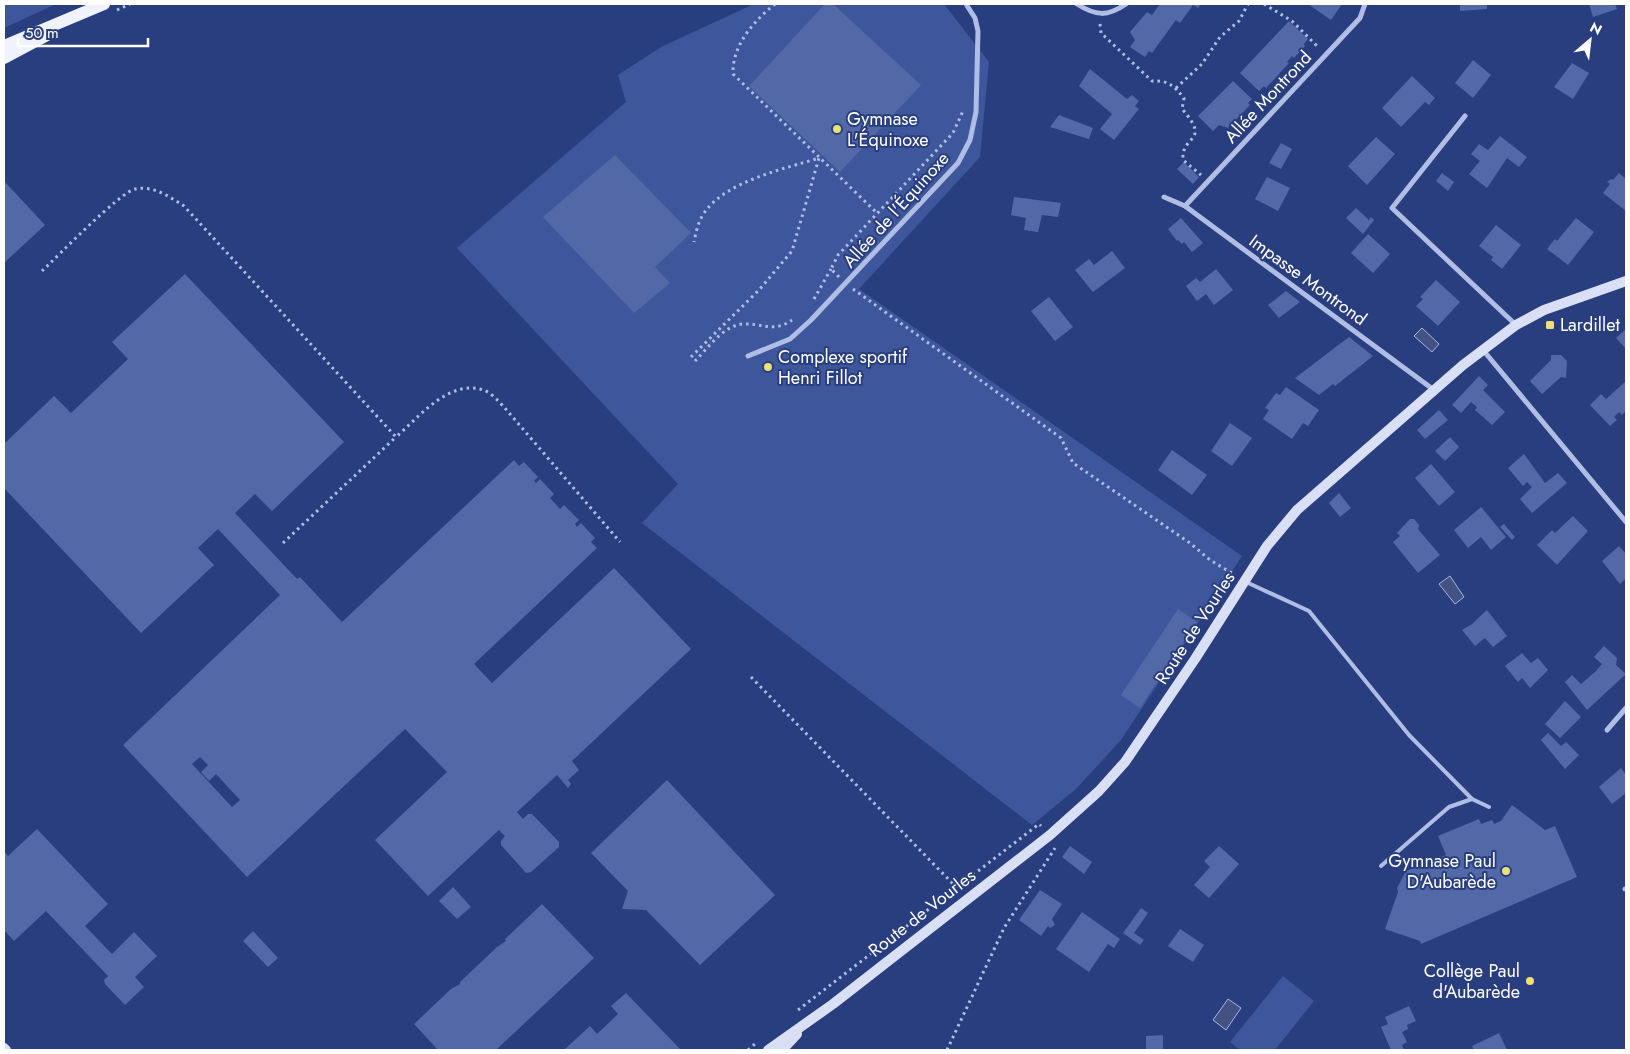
<svg xmlns="http://www.w3.org/2000/svg" width="1630" height="1054" font-family="Jost,sans-serif">
<style>
.green{fill:#3e579c}
.water{fill:#435282;stroke:#a5b7e5}
.building{fill:#5268a7;fill-rule:evenodd}
.lines{fill:none;stroke-linecap:round;stroke-linejoin:round}
.path{stroke:#b0bee5;stroke-width:3;stroke-dasharray:2.5 4;stroke-linecap:butt}
.lane{stroke:#b0bee5;stroke-width:4}
.street{stroke:#b0bee5;stroke-width:5}
.secondary{stroke:#d9e0f5;stroke-width:10}
.primary{stroke:#f0f3fd;stroke-width:12}
.poi-dot{fill:#ece077;stroke:#293e7f;stroke-width:2}
.labels{text-anchor:middle;stroke-width:4;stroke-linejoin:round;paint-order:stroke}
.street-label{font-size:18px;fill:#fff;stroke:#293e7f}
.poi-label{font-size:18px;fill:#fff;stroke:#293e7f;text-anchor:start}
</style>
<rect width="100%" height="100%" fill="#293e7f"/>
<g class="green">
<polygon points="4,4 56,4 4,28"/>
<polygon points="754,4 944,4 989,62 980,157 859,289 1242,556 1121,740 1076,789 1032,825 642,523 678,484 457,248 626,102 618,75 661,47"/>
<polygon points="1283,976 1314,1001 1275,1050 1240,1050 1230,1042"/>
</g>
<g class="water">
<polygon points="1422,328 1439,344 1432,352 1414,336"/>
<polygon points="1450,576 1464,597 1455,604 1439,584"/>
<polygon points="1228,999 1241,1008 1226,1030 1213,1020"/>
</g>
<g class="building">
<polygon points="825,4 833,4 921,85 840,172 749,86"/>
<polygon points="1160,4 1201,4 1198,8 1193,5 1180,23 1176,20 1152,53 1149,51 1145,57 1130,47 1135,40 1130,32 1147,12 1152,15"/>
<polygon points="1308,4 1342,4 1331,20"/>
<polygon points="1460,4 1487,4 1487,9 1460,11"/>
<polygon points="1589,4 1615,4 1617,9 1593,17"/>
<polygon points="1289,21 1308,39 1304,44 1305,46 1294,58 1292,56 1287,62 1289,63 1266,88 1264,86 1259,91 1240,73"/>
<polygon points="1473,60 1491,75 1473,98 1455,83"/>
<polygon points="1572,63 1589,73 1573,99 1554,87"/>
<polygon points="1090,69 1127,99 1132,95 1139,101 1135,106 1139,109 1114,140 1100,129 1112,114 1079,86"/>
<polygon points="1412,76 1435,98 1429,105 1425,102 1401,127 1382,108"/>
<polygon points="1233,81 1252,99 1248,103 1250,105 1228,128 1219,125 1213,131 1198,116"/>
<polygon points="1059,115 1093,128 1089,139 1050,127"/>
<polygon points="1500,136 1527,157 1519,167 1507,158 1487,188 1469,174 1480,161 1471,154 1479,144 1488,150"/>
<polygon points="1376,137 1395,154 1367,185 1348,166"/>
<polygon points="1281,143 1292,149 1281,169 1269,163"/>
<polygon points="615,155 691,233 655,267 670,283 634,313 543,217"/>
<polygon points="1184,162 1199,177 1193,184 1177,169"/>
<polygon points="1442,173 1454,182 1448,191 1436,181"/>
<polygon points="1619,173 1626,179 1626,211 1603,193 1610,184 1607,182 1611,179 1613,180"/>
<polygon points="1267,177 1290,188 1278,211 1255,199"/>
<polygon points="4,181 45,225 4,263"/>
<polygon points="1014,197 1061,203 1058,217 1042,215 1038,232 1024,230 1026,218 1011,215"/>
<polygon points="1356,208 1368,219 1368,221 1371,217 1374,220 1363,234 1346,218"/>
<polygon points="1181,218 1203,243 1192,252 1184,242 1182,244 1178,240 1177,241 1168,229"/>
<polygon points="1576,218 1594,232 1568,265 1547,249 1555,239 1557,241"/>
<polygon points="1496,225 1521,245 1502,269 1491,260 1493,257 1479,246"/>
<polygon points="1368,234 1390,254 1373,273 1351,253"/>
<polygon points="1112,251 1125,268 1093,292 1075,270 1089,259 1094,265"/>
<polygon points="1216,269 1233,290 1214,305 1206,294 1197,301 1186,286 1196,278 1200,282"/>
<path d="M185,274L344,442L272,511L255,494L235,513L297,579L300,577L342,622L514,460L519,466L524,462L538,477L534,481L536,483L540,479L554,494L550,498L560,509L564,505L579,520L575,524L577,527L581,523L595,538L591,542L597,548L474,664L492,683L614,568L691,649L572,761L579,770L568,780L571,784L568,788L557,775L517,812L523,819L528,814H532L559,842V847L531,872L526,873L501,845V841L505,836L499,830L428,896L375,840L447,772L405,729L247,877L123,745L280,595L218,529L198,548L214,565L141,633L4,488V444L54,396L71,413L128,359L112,342ZM200,757L208,765L201,772L209,781L216,774L240,800L232,807L192,764Z"/>
<polygon points="1436,280 1460,302 1438,326 1416,306 1423,299 1420,297"/>
<polygon points="1286,291 1300,302 1279,318 1268,305"/>
<polygon points="1049,297 1073,327 1055,341 1031,311"/>
<polygon points="1626,329 1626,349 1616,338"/>
<polygon points="1349,337 1373,356 1335,386 1333,384 1319,395 1295,378"/>
<polygon points="1551,355 1561,355 1567,361 1566,378 1561,377 1542,394 1530,381 1551,360"/>
<polygon points="1479,376 1488,385 1483,390 1505,412 1492,425 1475,410 1477,407 1471,402 1461,413 1452,405"/>
<polygon points="1625,382 1626,411 1622,415 1619,412 1614,417 1617,420 1610,426 1590,405 1601,394 1606,399"/>
<polygon points="1286,387 1319,410 1308,426 1303,423 1292,439 1263,419 1269,410 1265,408 1276,393 1280,395"/>
<polygon points="1439,410 1448,420 1425,439 1417,430"/>
<polygon points="1230,423 1252,438 1232,466 1211,451"/>
<polygon points="1450,437 1459,447 1445,461 1435,451"/>
<polygon points="1172,450 1207,475 1192,495 1158,470"/>
<polygon points="1524,454 1545,483 1558,473 1567,483 1532,513 1520,499 1532,487 1527,482 1523,486 1508,468"/>
<polygon points="1431,464 1455,492 1439,506 1415,478"/>
<polygon points="1339,493 1351,508 1340,517 1329,503"/>
<polygon points="1481,507 1506,537 1491,550 1481,537 1468,548 1454,530"/>
<polygon points="1573,516 1588,531 1557,565 1537,545 1552,530 1555,533"/>
<polygon points="1410,519 1414,519 1419,525 1418,529 1440,555 1418,573 1393,542 1400,536 1397,533"/>
<polygon points="1504,524 1515,537 1512,540 1500,527"/>
<polygon points="1619,546 1626,554 1626,578 1620,584 1602,561"/>
<polygon points="1178,609 1197,622 1140,708 1121,695"/>
<polygon points="1487,610 1507,636 1493,647 1485,638 1475,646 1462,630 1472,624"/>
<polygon points="1604,646 1617,658 1616,665 1626,674 1587,710 1565,682 1572,675 1581,684 1596,671 1602,664 1594,657"/>
<polygon points="1522,653 1531,663 1538,658 1548,670 1530,688 1522,678 1518,682 1505,666"/>
<polygon points="1565,701 1581,717 1560,738 1545,724"/>
<polygon points="1548,733 1561,746 1566,742 1579,755 1565,769 1541,740"/>
<polygon points="1621,768 1626,775 1626,793 1612,804 1599,787"/>
<polygon points="667,780 775,895 700,965 646,910 622,909 628,891 591,853"/>
<polygon points="1512,805 1545,830 1555,826 1577,877 1421,944 1420,941 1385,929 1398,892 1397,888 1406,871 1446,855 1438,836 1479,819 1481,824 1492,820 1494,824 1501,821"/>
<polygon points="37,829 108,904 85,926 112,954 134,932 157,956 135,977 144,987 125,1005 105,984 104,980 108,976 46,911 14,941 4,930 4,851 8,856"/>
<polygon points="1070,846 1092,862 1084,874 1062,857"/>
<polygon points="1219,846 1239,864 1209,898 1194,885 1210,867 1204,861"/>
<polygon points="453,887 471,907 457,919 439,901"/>
<polygon points="1040,890 1062,904 1052,919 1055,925 1050,928 1048,926 1041,936 1019,920"/>
<polygon points="542,904 594,958 496,1050 438,1050 414,1024 451,989 460,984 460,982 497,947 506,941 505,939"/>
<polygon points="1141,908 1148,913 1134,933 1144,940 1140,945 1123,933"/>
<polygon points="1082,912 1120,939 1114,948 1108,944 1089,972 1056,949"/>
<polygon points="1180,929 1204,945 1193,962 1168,946"/>
<polygon points="253,931 278,958 268,967 243,941"/>
<polygon points="626,993 680,1049 564,1050 590,1026 597,1034 618,1014 611,1006"/>
<polygon points="1409,1006 1416,1021 1407,1025 1408,1029 1402,1032 1407,1042 1402,1045 1404,1050 1391,1050 1381,1027 1388,1024 1385,1017"/>
<polygon points="1499,1033 1507,1050 1474,1050 1472,1046"/>
<polygon points="1163,1035 1163,1050 1146,1050 1146,1036"/>
</g>
<g class="lines">
<g class="path">
<path d="M775,4C754,21 732,45 733,74L877,213"/>
<polyline points="1264,4 1292,21 1318,47"/>
<polyline points="117,10 130,4"/>
<path d="M1100,24L1101,33L1152,81C1168,80 1174,86 1184,98L1182,109C1212,143 1181,134 1183,160L1201,175"/>
<polyline points="1176,88 1202,64 1220,37 1239,21 1248,4"/>
<path d="M42,271C58,256 119,193 135,189C153,185 170,197 184,206L396,437C419,417 449,379 483,390C491,392 499,402 504,407L620,542"/>
<polyline points="839,277 831,269 838,255 953,133 963,111"/>
<polyline points="853,289 1061,438 1073,463 1190,543 1210,560 1235,575"/>
<polyline points="814,299 831,269"/>
<path d="M691,357L759,290L792,251L819,158C784,169 726,181 704,213C698,222 696,232 694,242"/>
<path d="M695,361C708,348 724,325 743,324C762,323 774,333 792,320"/>
<polyline points="283,543 396,437"/>
<polyline points="751,677 957,888"/>
<polyline points="798,1010 1039,824 1041,826"/>
<polyline points="748,1050 756,1043"/>
<polyline points="947,1050 1004,928 1055,848"/>
</g>
<g class="lane">
<polyline points="1246,582 1309,611 1409,735 1472,799 1489,807"/>
<polyline points="1381,866 1449,807 1472,799"/>
</g>
<g class="street">
<path d="M1077,4C1096,16 1107,17 1126,4"/>
<polyline points="1465,116 1392,208 1516,325"/>
<polyline points="1164,197 1185,206 1434,390"/>
<polyline points="1185,206 1360,18 1365,4"/>
<polyline points="1483,350 1626,522"/>
<polyline points="748,356 790,339 811,320 958,163 970,140 976,112 978,31 975,18 966,4"/>
<polyline points="1607,730 1626,708"/>
<polyline points="1625,889 1626,889"/>
</g>
<g class="secondary">
<polyline points="4,1048 6,1050"/>
<polyline points="768,1050 833,1004 1050,835 1099,791 1125,762 1195,659 1267,546 1297,510 1463,365 1516,325 1544,310 1626,281"/>
<polyline points="782,1050 797,1034"/>
</g>
<g class="primary">
<polyline points="4,46 104,4"/>
<polyline points="4,58 49,34"/>
</g>
</g>
<g class="poi-dot">
<circle cx="837" cy="129" r="5"/>
<rect x="1545" y="320" width="10" height="10" rx="2.5"/>
<circle cx="768" cy="367" r="5"/>
<circle cx="1506" cy="871" r="5"/>
<circle cx="1530" cy="981" r="5"/>
</g>
<g class="labels">
<g class="street-label">
<text transform="translate(1268 97) rotate(-47)" y="6">Allée Montrond</text>
<text transform="translate(896 210) rotate(-48)" y="6">Allée de l'Équinoxe</text>
<text transform="translate(1308 280) rotate(36)" y="6">Impasse Montrond</text>
<text transform="translate(1195 628) rotate(-57)" y="6">Route de Vourles</text>
<text transform="translate(922 913) rotate(-38)" y="6">Route de Vourles</text>
</g>
<g class="poi-label">
<text x="847" y="125">Gymnase<tspan x="847" dy="21">L'Équinoxe</tspan></text>
<text x="1560" y="331">Lardillet</text>
<text x="778" y="363">Complexe sportif<tspan x="778" dy="21">Henri Fillot</tspan></text>
<text x="1496" y="867" text-anchor="end">Gymnase Paul<tspan x="1496" dy="21">D'Aubarède</tspan></text>
<text x="1520" y="977" text-anchor="end">Collège Paul<tspan x="1520" dy="21">d'Aubarède</tspan></text>
</g>
</g>
<rect width="1630" height="1054" fill="none" stroke="#ffffff" stroke-width="10"/>
<g transform="translate(1590 40) rotate(28)" stroke="#293e7f" stroke-width="4" paint-order="stroke">
<path d="M0-4L9 19L0 12L-9 19Z" fill="#ffffff"/>
<text y="-8" font-size="14" font-weight="bold" text-anchor="middle" fill="#ffffff">N</text>
</g>
<path d="M18 38v8h130v-8" fill="none" stroke="#ffffff" stroke-width="2.5"/>
<text x="25" y="38" font-size="15" fill="#ffffff" stroke="#293e7f" stroke-width="4" paint-order="stroke">50 m</text>
</svg>
